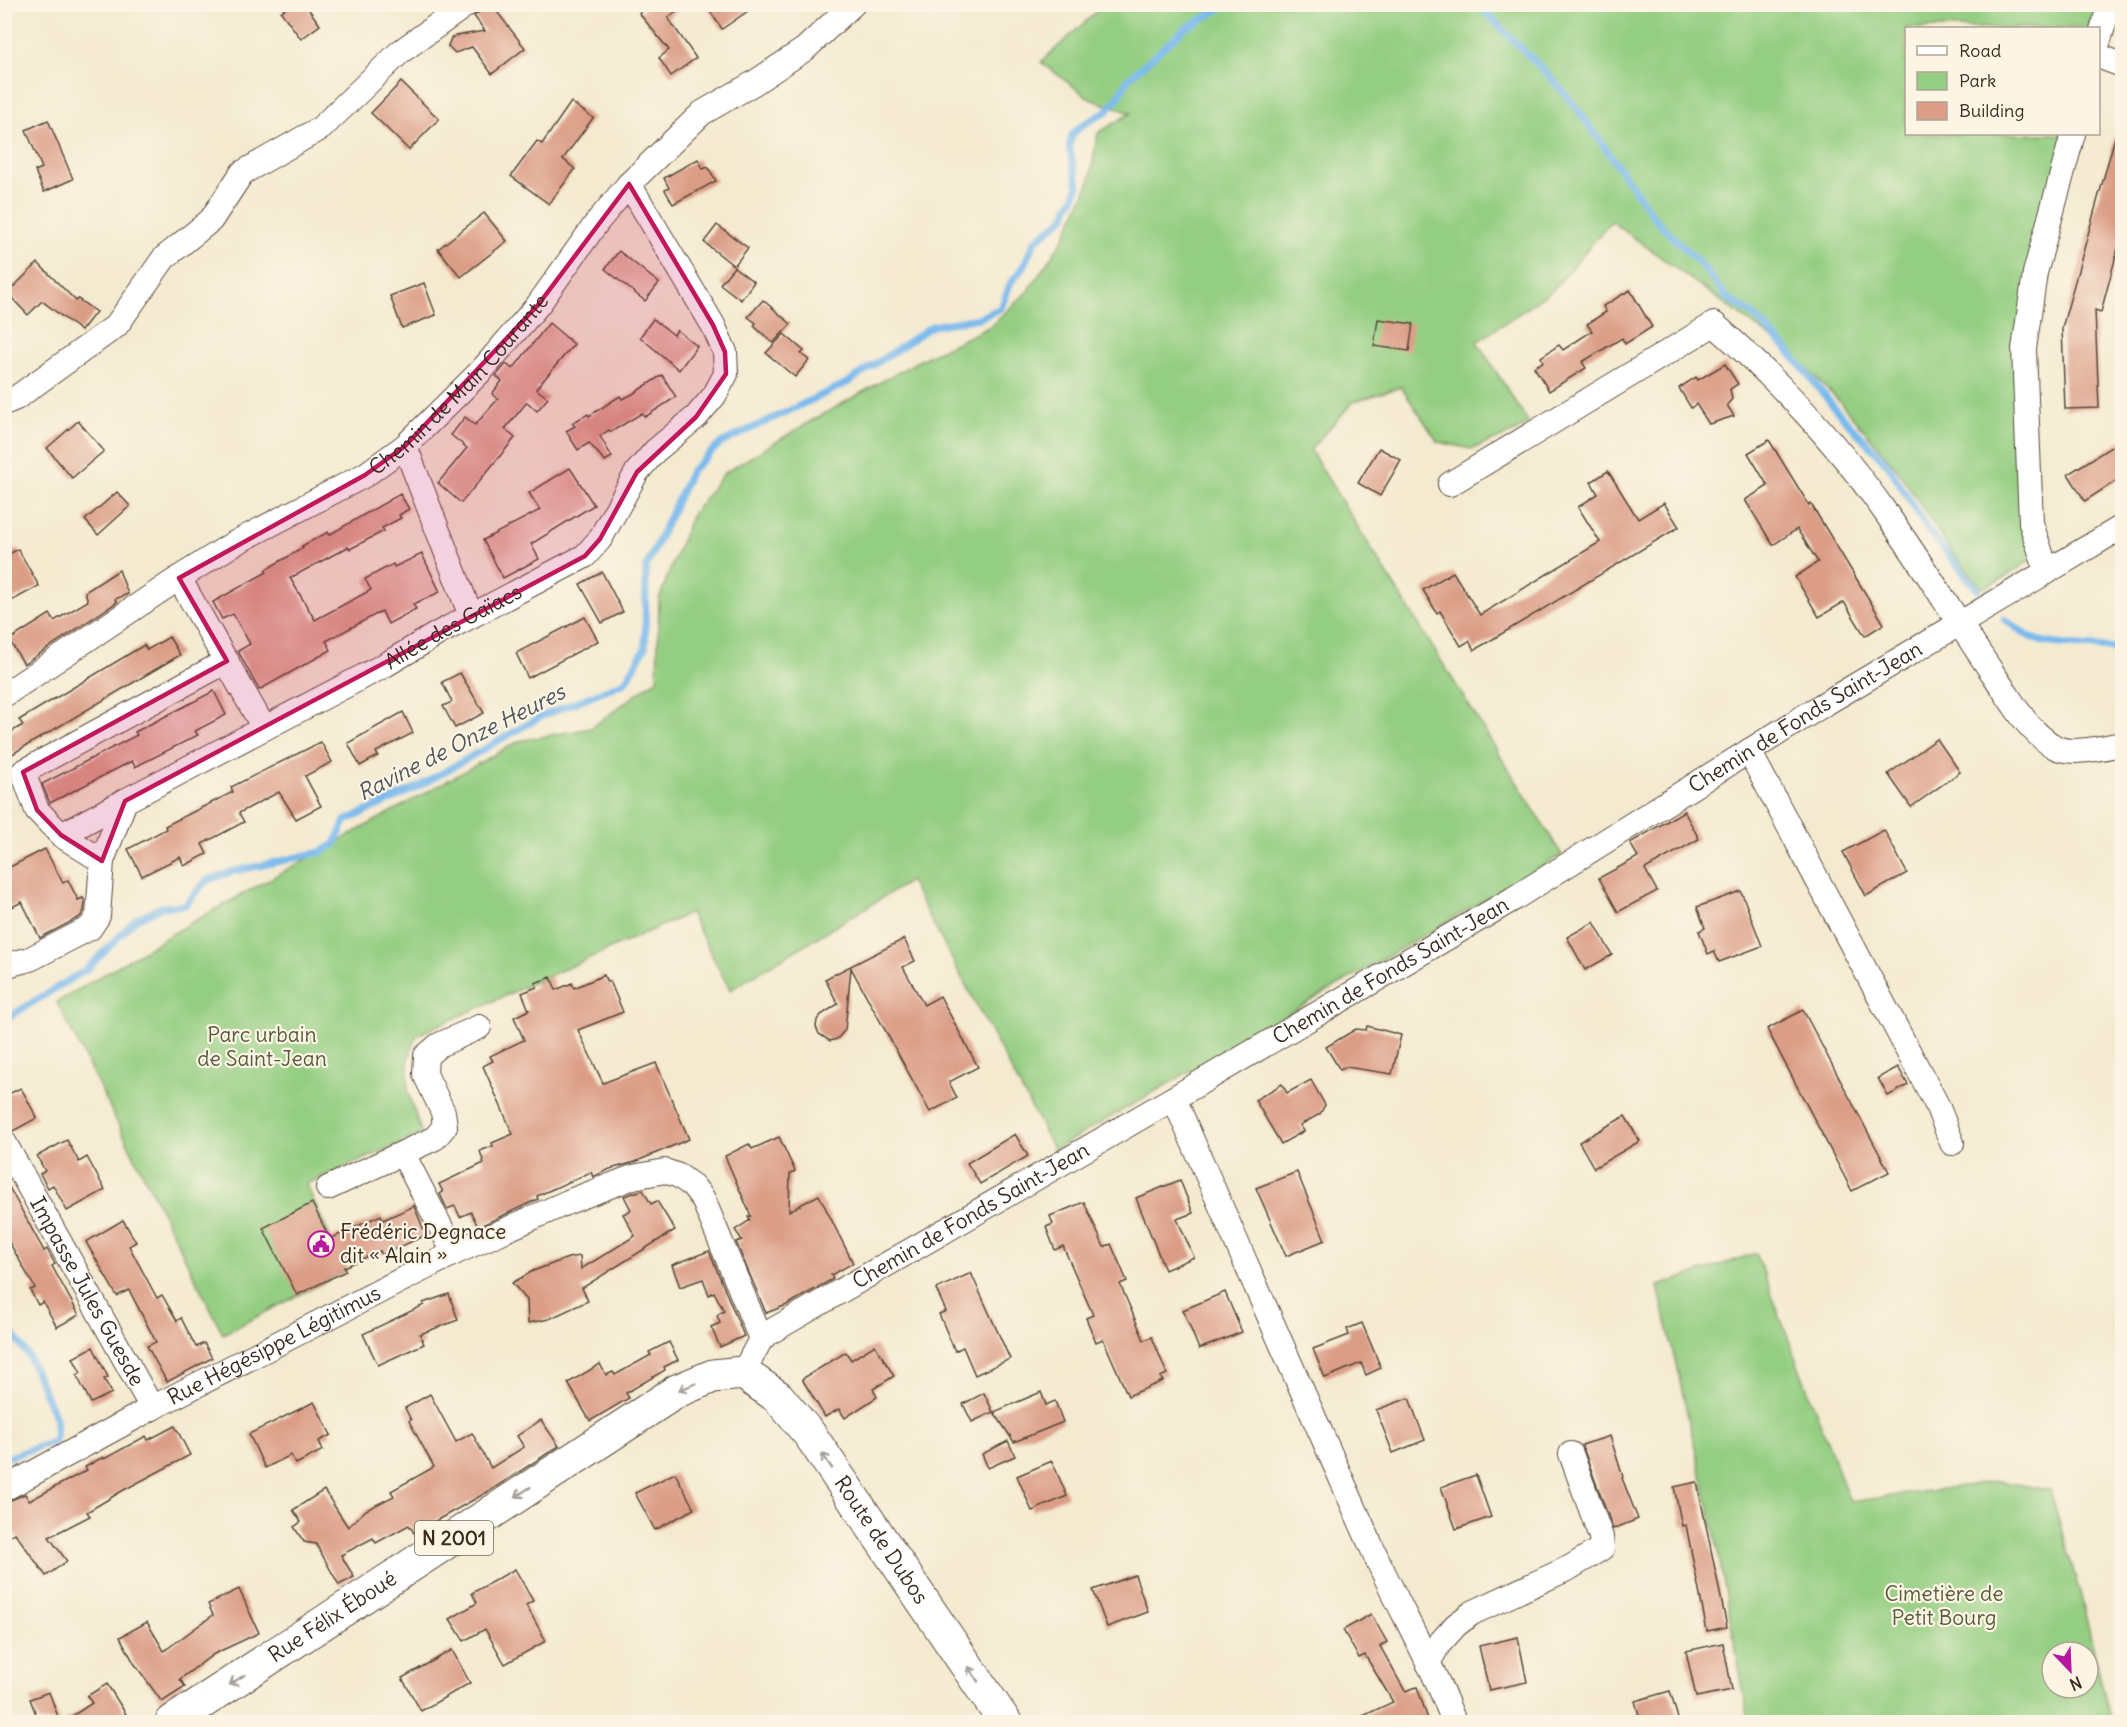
<svg xmlns="http://www.w3.org/2000/svg" width="2127" height="1727" font-family="Delius,sans-serif">
<style>
.green{fill:#94ce82;stroke:#687c50;stroke-width:1.5;fill-rule:evenodd}
.lines{fill:none;stroke-linecap:round;stroke-linejoin:round}
.stream{stroke:#79b9ed;stroke-width:7}
.building{fill:#db9d86}
.street-casing{stroke:#574739;stroke-width:26}
.primary-casing{stroke:#574739;stroke-width:35}
.street{stroke:#fff;stroke-width:24}
.primary{stroke:#fff;stroke-width:33}
.oneway{stroke:#a79f9a}
.marked{fill:#c2185b;fill-opacity:0.2;stroke:#c2185b;stroke-width:4.5;stroke-linejoin:round}
.labels{text-anchor:middle;stroke-width:4.5;stroke-linejoin:round;paint-order:stroke}
.shield{fill:#fcf5e5;stroke:#75675a;stroke-width:1.5}
.shield-label{font-size:20px;font-weight:bold;fill:#3b2a1e}
.street-label{font-size:21px;fill:#3b2a1e;stroke:#fcf5e5}
.park-label{font-size:21px;fill:#565b3c;stroke:#fcf5e5}
.poi-label{font-size:21px;fill:#3b2a1e;stroke:#fcf5e5;text-anchor:start}
.water-label{font-size:22px;font-style:italic;fill:#4e555c;stroke:#fcf5e5}
</style>
<rect width="100%" height="100%" fill="#fcf5e5"/>
<filter id="ink" filterUnits="userSpaceOnUse"><feTurbulence type="fractalNoise" baseFrequency=".0167" numOctaves="2"/><feDisplacementMap in="SourceGraphic" scale="12" xChannelSelector="R" yChannelSelector="G"/><feConvolveMatrix kernelMatrix="1 2 1 2 8 2 1 2 1" color-interpolation-filters="sRGB"/></filter>
<filter id="wash" filterUnits="userSpaceOnUse"><feTurbulence type="fractalNoise" baseFrequency=".008" numOctaves="4" result="noise"/><feDisplacementMap in="SourceGraphic" scale="24" xChannelSelector="R" yChannelSelector="G"/><feGaussianBlur stdDeviation="1.35" result="paint"/><feColorMatrix in="noise" values="0 0 0 0 0 0 0 0 0 0 0 0 0 0 0 0 0 1.4 0 .05"/><feComposite in="paint" operator="in"/></filter>
<g filter="url(#wash)">
<rect width="100%" height="100%" fill="#f4ead0"/>
<g class="green">
<polygon points="1104,5 2110,5 2098,28 1906,28 1906,134 2073,134 2024,349 2041,553 2004,578 1982,588 1953,554 1897,469 1839,401 1788,350 1611,221 1553,290 1477,342 1529,423 1515,432 1472,449 1438,442 1401,387 1353,402 1310,450 1562,855 1054,1150 910,881 730,990 690,913 417,1035 408,1060 408,1093 422,1134 306,1184 346,1271 223,1334 57,1002 189,924 519,741 591,728 657,679 659,599 691,516 724,473 806,424 920,360 991,326 1027,292 1063,240 1089,184 1098,133 1131,113 1090,99 1041,62"/>
<path d="M1756,1253L1850,1502L1999,1481L2050,1490L2081,1597L2111,1722H1749L1714,1530L1658,1286ZM2052,1652H2088V1688H2052Z"/>
</g>
<g class="lines">
<g class="stream">
<polyline points="1477,4 1552,79 1576,107 1656,220 1702,266 1727,298 1751,313 1788,350 1837,411 1888,465 1927,529 1978,590"/>
<path d="M2004,619C2013,625 2022,633 2032,638C2051,647 2099,645 2122,650"/>
<polyline points="4,1020 87,969 136,919 162,907 185,905 206,881 231,872 321,852 335,844 345,821 414,789 540,717 625,682 645,648 646,567 691,471 721,443 847,383 932,326 979,318 1001,308 1011,282 1022,269 1035,241 1065,217 1068,206 1074,198 1078,185 1069,147 1072,135 1082,125 1106,112 1117,99 1128,79 1184,29 1229,4"/>
<polyline points="4,1321 29,1357 56,1419 55,1441 4,1459"/>
</g>
</g>
<g id="blocks">
<g class="building">
<polygon points="291,4 305,4 320,25 301,39 281,12"/>
<polygon points="489,4 491,4 525,48 492,74 472,47 455,53 448,46 451,38 455,36 485,31 474,16"/>
<polygon points="649,4 685,4 668,18 696,58 671,76 659,58 669,50 639,13"/>
<polygon points="705,4 758,4 722,29"/>
<polygon points="401,82 439,119 409,150 371,113"/>
<polygon points="571,102 593,118 563,159 575,169 549,204 511,176 537,141 542,144"/>
<polygon points="48,120 73,179 44,192 35,171 42,168 26,130"/>
<polygon points="2117,130 2122,130 2122,233 2101,312 2095,310 2099,408 2065,409 2062,328"/>
<polygon points="698,159 703,169 708,167 716,181 673,204 665,190 669,188 664,178"/>
<polygon points="484,213 507,241 461,277 438,249"/>
<polygon points="717,225 748,248 734,266 704,242"/>
<polygon points="619,251 659,283 645,301 605,269"/>
<polygon points="38,263 76,301 78,299 96,312 81,331 42,301 28,315 7,293"/>
<polygon points="734,267 754,282 741,300 720,284"/>
<polygon points="424,283 436,315 402,328 390,296"/>
<polygon points="1630,290 1652,327 1625,344 1622,338 1582,362 1586,368 1549,391 1534,367 1543,362 1541,357 1559,345 1563,350 1592,331 1587,324 1606,312 1603,306"/>
<polygon points="763,300 791,324 773,343 754,326 756,323 748,317"/>
<polygon points="653,319 674,335 677,330 697,346 679,370 640,337"/>
<polygon points="1378,319 1413,324 1409,351 1374,346"/>
<polygon points="549,323 574,344 536,389 548,398 537,411 527,402 505,429 515,438 461,503 438,483 467,448 451,435 465,417 475,425 498,399 492,394 502,381 496,376 506,364 513,369"/>
<polygon points="784,334 804,351 801,354 809,360 795,377 766,353"/>
<polygon points="1725,364 1738,384 1730,389 1732,399 1727,405 1734,416 1709,424 1696,404 1691,408 1679,388 1696,377 1698,380"/>
<polygon points="662,375 676,397 645,417 642,413 611,432 609,430 600,436 612,457 605,461 589,443 578,450 566,431 575,426 572,423 588,414 589,416 620,396 622,399 631,395"/>
<polygon points="78,421 104,451 72,478 47,448"/>
<polygon points="1769,440 1809,505 1811,504 1884,624 1865,636 1844,602 1819,617 1795,577 1818,562 1797,529 1773,545 1745,500 1768,486 1748,453"/>
<polygon points="2122,440 2122,477 2085,501 2068,474"/>
<polygon points="1379,448 1401,460 1380,496 1358,483"/>
<polygon points="570,468 594,505 531,544 539,559 503,578 483,540 540,510 529,493"/>
<polygon points="1608,471 1638,519 1664,503 1679,527 1488,642 1474,650 1469,641 1461,646 1440,611 1437,613 1423,590 1453,572 1480,615 1600,542 1578,507 1598,494 1591,482"/>
<polygon points="117,492 130,506 98,535 85,520"/>
<polygon points="400,494 409,509 399,515 401,518 382,528 384,531 350,549 348,547 290,578 315,620 371,590 365,579 393,564 394,567 422,554 440,592 413,604 416,609 388,624 382,611 326,641 331,650 259,690 238,651 250,644 233,614 222,619 213,602 267,572 265,570 303,548 302,546 328,532 329,535"/>
<polygon points="18,549 39,586 4,605 4,557"/>
<polygon points="119,570 128,594 115,599 117,602 24,664 9,640 50,614 54,621 88,601 85,592"/>
<polygon points="602,572 623,612 602,623 580,584"/>
<polygon points="585,617 598,641 528,678 516,653"/>
<polygon points="169,637 180,655 4,759 4,736 23,725 19,720 144,645 147,650"/>
<polygon points="460,673 484,713 455,728 443,706 452,702 442,682"/>
<polygon points="214,691 226,715 195,731 198,735 135,767 132,761 50,803 42,784 137,735 135,732"/>
<polygon points="403,712 413,733 376,752 378,756 360,766 348,743"/>
<polygon points="1937,739 1960,772 1911,807 1888,774"/>
<polygon points="321,742 332,762 305,776 321,806 296,819 279,792 239,813 244,822 202,844 207,854 184,866 180,857 142,876 128,849 166,829 165,826 233,792 231,787"/>
<polygon points="1684,811 1699,839 1645,869 1657,891 1618,912 1599,878 1638,857 1630,843"/>
<polygon points="1884,830 1907,873 1866,896 1843,852"/>
<polygon points="45,849 63,883 68,880 78,900 83,898 85,902 84,911 80,917 40,938 22,902 10,908 4,896 4,870"/>
<polygon points="1741,891 1762,946 1719,962 1714,951 1708,954 1699,931 1705,928 1697,907"/>
<polygon points="1594,922 1612,955 1585,970 1567,937"/>
<polygon points="904,939 915,961 903,967 924,1005 940,996 978,1067 949,1082 957,1098 930,1112 851,968 845,1030 837,1039 830,1041 819,1034 816,1027 817,1020 821,1015 838,1004 825,979"/>
<polygon points="604,975 607,982 610,981 623,1012 578,1030 603,1083 656,1063 689,1139 635,1162 610,1169 593,1177 591,1172 537,1196 538,1199 478,1227 471,1212 460,1217 455,1206 447,1209 440,1194 443,1192 439,1184 484,1163 480,1151 493,1146 492,1143 513,1134 483,1066 493,1061 490,1056 524,1040 514,1017 529,1010 522,993 537,987 535,983 551,977 556,990 572,983 574,988"/>
<polygon points="1803,1010 1889,1172 1852,1191 1767,1029"/>
<polygon points="1367,1026 1401,1035 1392,1074 1346,1067 1340,1070 1326,1047 1356,1029 1366,1030"/>
<polygon points="1898,1067 1908,1085 1888,1096 1878,1078"/>
<polygon points="1311,1080 1325,1105 1320,1114 1300,1125 1304,1131 1281,1144 1255,1100 1282,1084 1287,1093"/>
<polygon points="21,1088 37,1118 13,1131 4,1128 4,1096"/>
<polygon points="1625,1116 1640,1141 1594,1168 1579,1142"/>
<polygon points="1015,1134 1028,1156 980,1184 967,1163"/>
<polygon points="779,1137 795,1171 790,1174 789,1211 819,1195 853,1263 831,1275 833,1279 787,1305 766,1313 736,1242 742,1240 735,1230 750,1220 748,1217 751,1216 725,1156 749,1144 752,1149"/>
<polygon points="67,1140 79,1162 87,1157 105,1190 67,1211 53,1185 48,1188 40,1174 45,1171 37,1156"/>
<polygon points="1297,1172 1325,1240 1286,1256 1256,1188"/>
<polygon points="4,1178 44,1251 47,1249 55,1264 52,1266 79,1315 57,1327 43,1302 38,1305 30,1290 35,1288 4,1233"/>
<polygon points="1180,1180 1193,1213 1177,1219 1194,1257 1165,1270 1136,1198"/>
<polygon points="643,1190 651,1204 657,1201 675,1230 582,1288 588,1301 549,1319 528,1323 527,1300 512,1283 533,1271 568,1258 580,1256 581,1269 635,1236 623,1214 631,1210 624,1196"/>
<polygon points="1084,1202 1104,1247 1111,1244 1127,1281 1120,1284 1144,1340 1152,1337 1167,1374 1160,1377 1163,1381 1128,1396 1103,1339 1096,1342 1086,1318 1093,1315 1063,1246 1055,1250 1046,1227 1053,1224 1050,1216"/>
<polygon points="312,1203 330,1239 381,1215 383,1220 414,1206 426,1235 382,1255 380,1251 344,1267 346,1271 297,1295 263,1228"/>
<polygon points="123,1220 136,1242 129,1246 157,1298 162,1295 177,1321 181,1318 196,1347 204,1343 212,1358 167,1382 147,1346 156,1342 129,1290 117,1296 86,1242"/>
<polygon points="709,1251 744,1336 720,1347 711,1327 720,1323 717,1315 724,1311 714,1292 709,1295 703,1279 680,1287 672,1265"/>
<polygon points="971,1273 1010,1359 975,1375 963,1347 955,1351 939,1314 946,1311 936,1289"/>
<polygon points="1225,1292 1242,1332 1199,1349 1183,1310"/>
<polygon points="449,1294 458,1320 420,1334 424,1344 378,1365 363,1334 424,1305 423,1303"/>
<polygon points="1362,1323 1381,1368 1366,1375 1361,1363 1325,1378 1313,1349 1349,1335 1347,1329"/>
<polygon points="669,1342 678,1360 664,1367 665,1370 626,1393 629,1398 590,1421 568,1383 600,1364 606,1375 613,1372 615,1375 651,1355 649,1352"/>
<polygon points="875,1345 894,1376 873,1389 877,1397 845,1418 839,1409 825,1417 802,1379 846,1352 851,1360"/>
<polygon points="93,1347 108,1377 104,1379 112,1393 91,1403 77,1376 81,1373 73,1358"/>
<polygon points="1041,1392 1046,1405 1055,1401 1063,1422 1014,1442 994,1412"/>
<polygon points="984,1393 993,1412 972,1422 963,1404"/>
<polygon points="430,1394 456,1442 472,1433 491,1468 524,1447 517,1436 541,1420 559,1446 491,1490 414,1533 409,1525 376,1543 373,1538 341,1555 354,1577 339,1585 316,1544 304,1542 294,1527 301,1522 293,1510 324,1490 348,1527 366,1510 394,1496 391,1491 434,1467 409,1421 411,1420 405,1408"/>
<polygon points="1409,1398 1425,1440 1393,1453 1376,1410"/>
<polygon points="314,1402 331,1435 319,1441 323,1450 296,1464 291,1455 265,1468 249,1434"/>
<polygon points="175,1426 190,1455 122,1491 87,1512 90,1516 49,1537 67,1561 46,1576 15,1533 4,1539 4,1503 25,1494 29,1501 87,1470 85,1467 103,1457 104,1459 146,1436 148,1440"/>
<polygon points="1610,1436 1623,1477 1622,1478 1638,1519 1613,1529 1582,1445"/>
<polygon points="1008,1441 1015,1456 988,1468 982,1454"/>
<polygon points="1052,1461 1067,1496 1032,1511 1017,1476"/>
<polygon points="675,1473 694,1509 655,1530 635,1493"/>
<polygon points="1476,1475 1491,1517 1456,1529 1441,1487"/>
<polygon points="1697,1482 1727,1627 1707,1631 1686,1525 1682,1526 1674,1487"/>
<polygon points="515,1569 533,1601 526,1605 546,1641 505,1664 485,1629 464,1641 450,1619 477,1603 472,1593"/>
<polygon points="1135,1575 1148,1612 1107,1627 1093,1590"/>
<polygon points="239,1589 259,1633 214,1654 180,1679 185,1687 162,1702 134,1663 120,1637 147,1622 164,1651 213,1615 208,1604"/>
<polygon points="1371,1614 1387,1642 1380,1646 1405,1691 1417,1687 1429,1722 1350,1722 1393,1702 1365,1655 1359,1658 1343,1630"/>
<polygon points="1518,1637 1527,1682 1489,1690 1479,1646"/>
<polygon points="1723,1643 1732,1690 1696,1697 1686,1651"/>
<polygon points="452,1650 470,1683 421,1711 402,1678"/>
<polygon points="107,1684 131,1722 63,1722 92,1703 87,1696"/>
<polygon points="1670,1691 1679,1722 1641,1722 1635,1701"/>
<polygon points="49,1692 60,1722 39,1722 30,1699"/>
</g>
</g>
</g>
<g filter="url(#ink)">
<use href="#blocks" fill-opacity="0" stroke="#574739" stroke-width="1.5"/>
<g class="lines">
<g class="street-casing">
<g id="street">
<polyline points="2098,43 2110,4"/>
<polyline points="2098,56 2122,65"/>
<polyline points="4,403 16,398 116,326 164,258 211,220 242,173 321,128 400,52 467,4"/>
<polyline points="405,446 471,616"/>
<path d="M1450,484L1714,324C1779,381 1839,445 1888,516C1925,568 1958,623 1994,675C2012,701 2027,731 2055,747C2072,756 2105,747 2122,744"/>
<polyline points="2047,572 2031,523 2024,349 2035,273 2073,134"/>
<polyline points="179,578 264,728"/>
<path id="s1" d="M4,695L179,578L233,544L365,475L405,446L482,370L538,305L598,221L629,184L702,113L754,83L805,49L853,4"/>
<polyline points="1749,751 1937,1105 1952,1143"/>
<polyline points="61,835 125,801"/>
<polyline points="102,861 61,835 37,810 23,772 227,661"/>
<path id="s2" d="M4,966L30,959L90,928L98,916L102,861L125,801L385,665L437,634L585,556L600,539L637,472L655,451L696,417L714,396L726,374L725,352L713,325L629,184"/>
<path d="M1174,1098C1239,1250 1306,1400 1373,1550C1399,1608 1432,1663 1454,1722"/>
<path id="s3" d="M4,1142L152,1408"/>
<polyline points="403,1154 454,1253"/>
<polyline points="328,1188 435,1138 445,1126 443,1112 425,1074 426,1056 439,1045 479,1027"/>
<path id="s4" d="M743,1373L761,1339L770,1332L1174,1098L1513,899L1821,706L2122,527"/>
<path id="s5" d="M4,1489L152,1408L454,1253L568,1202L633,1177L665,1171L679,1176L693,1186L703,1199L761,1339"/>
<polyline points="1428,1663 1439,1644 1456,1625 1472,1613 1571,1567 1602,1548 1601,1537 1571,1454"/>
</g>
</g>
<g class="primary-casing">
<g id="primary">
<path id="s6" d="M172,1722L677,1391L713,1376L743,1373L778,1397L810,1435L1005,1722"/>
</g>
</g>
<use href="#street" class="street"/>
<use href="#primary" class="primary"/>
</g>
<defs><path id="oneway-shaft" d="M-6 0H5M1.5-3L5.5 0L1.5 3" fill="none" stroke-width="1.6" stroke-linecap="round" stroke-linejoin="round" transform="scale(1.5)"/></defs>
<g class="oneway">
<use href="#oneway-shaft" transform="translate(687 1387) rotate(157)"/>
<use href="#oneway-shaft" transform="translate(827 1461) rotate(-124)"/>
<use href="#oneway-shaft" transform="translate(523 1492) rotate(147)"/>
<use href="#oneway-shaft" transform="translate(973 1674) rotate(-124)"/>
<use href="#oneway-shaft" transform="translate(237 1680) rotate(147)"/>
</g>
</g>
<path class="marked" d="M629,184L713,325L725,352L726,374L696,417L637,472L600,539L585,556L125,801L102,861L61,835L37,810L23,772L227,661L179,578L365,475L405,446L538,305Z"/>
<defs>
<g id="civic-ring" transform="scale(1.35)"><circle r="9.5" fill="#fcf5e5" stroke="#b5179e" stroke-width="1.5"/><path d="M-.6-6.5H3V-4.5H.6V-3L4-1V1h2V6H-6V1h2V-1L-.6-3ZM-1.2 2.5V6h2.4V2.5Z" fill="#b5179e"/></g>
</defs>
<g fill-rule="evenodd">
<use href="#civic-ring" x="321" y="1244"/>
</g>
<g class="labels">
<rect class="shield" x="415" y="1521" width="78" height="34" rx="4.5"/>
<g class="shield-label">
<text x="454" y="1545">N 2001</text>
</g>
<g class="street-label">
<text dy="7" stroke="none"><textPath href="#s1" startOffset="554">Chemin de Main Courante</textPath></text>
<text dy="7" stroke="none"><textPath href="#s2" startOffset="600">Allée des Gaïacs</textPath></text>
<text dy="7" stroke="none"><textPath href="#s4" startOffset="1254">Chemin de Fonds Saint-Jean</textPath></text>
<text dy="7" stroke="none"><textPath href="#s4" startOffset="768">Chemin de Fonds Saint-Jean</textPath></text>
<text dy="7" stroke="none"><textPath href="#s4" startOffset="282">Chemin de Fonds Saint-Jean</textPath></text>
<text dy="7" stroke="none"><textPath href="#s3" startOffset="171">Impasse Jules Guesde</textPath></text>
<text dy="7" stroke="none"><textPath href="#s5" startOffset="306">Rue Hégésippe Légitimus</textPath></text>
<text dy="7" stroke="none"><textPath href="#s6" startOffset="892">Route de Dubos</textPath></text>
<text dy="7" stroke="none"><textPath href="#s6" startOffset="192">Rue Félix Éboué</textPath></text>
</g>
<g class="park-label">
<text x="262" y="1042">Parc urbain<tspan x="262" dy="24">de Saint-Jean</tspan></text>
<text x="1944" y="1601">Cimetière de<tspan x="1944" dy="24">Petit Bourg</tspan></text>
</g>
<g class="poi-label">
<text x="340" y="1239">Frédéric Degnace<tspan x="340" dy="24">dit « Alain »</tspan></text>
</g>
<g class="water-label">
<text transform="translate(461 742) rotate(-27)" y="8">Ravine de Onze Heures</text>
</g>
</g>
<rect width="2127" height="1727" fill="none" stroke="#fcf5e5" stroke-width="24"/>
<rect x="1905" y="27" width="195" height="108" fill="#fcf5e5" stroke="#afa495" stroke-width="1.5"/>
<rect x="1917" y="46" width="30" height="9" fill="#ffffff" stroke="#afa495" stroke-width="1.5"/>
<text x="1959" y="57" font-size="18" fill="#3b2a1e">Road</text>
<rect x="1917" y="72" width="30" height="18" fill="#94ce82" stroke="#afa495" stroke-width="1.5"/>
<text x="1959" y="87" font-size="18" fill="#3b2a1e">Park</text>
<rect x="1917" y="102" width="30" height="18" fill="#db9d86" stroke="#afa495" stroke-width="1.5"/>
<text x="1959" y="117" font-size="18" fill="#3b2a1e">Building</text>
<g transform="translate(2070 1670) rotate(157)"><circle r="28" fill="#fcf5e5" stroke="#afa495" stroke-width="1.5"/>
<path d="M0-4.5L10 22L0 15L-10 22Z" fill="#b5179e"/>
<text y="-9" font-size="16" font-weight="bold" text-anchor="middle" fill="#3b2a1e">N</text>
</g>
</svg>
